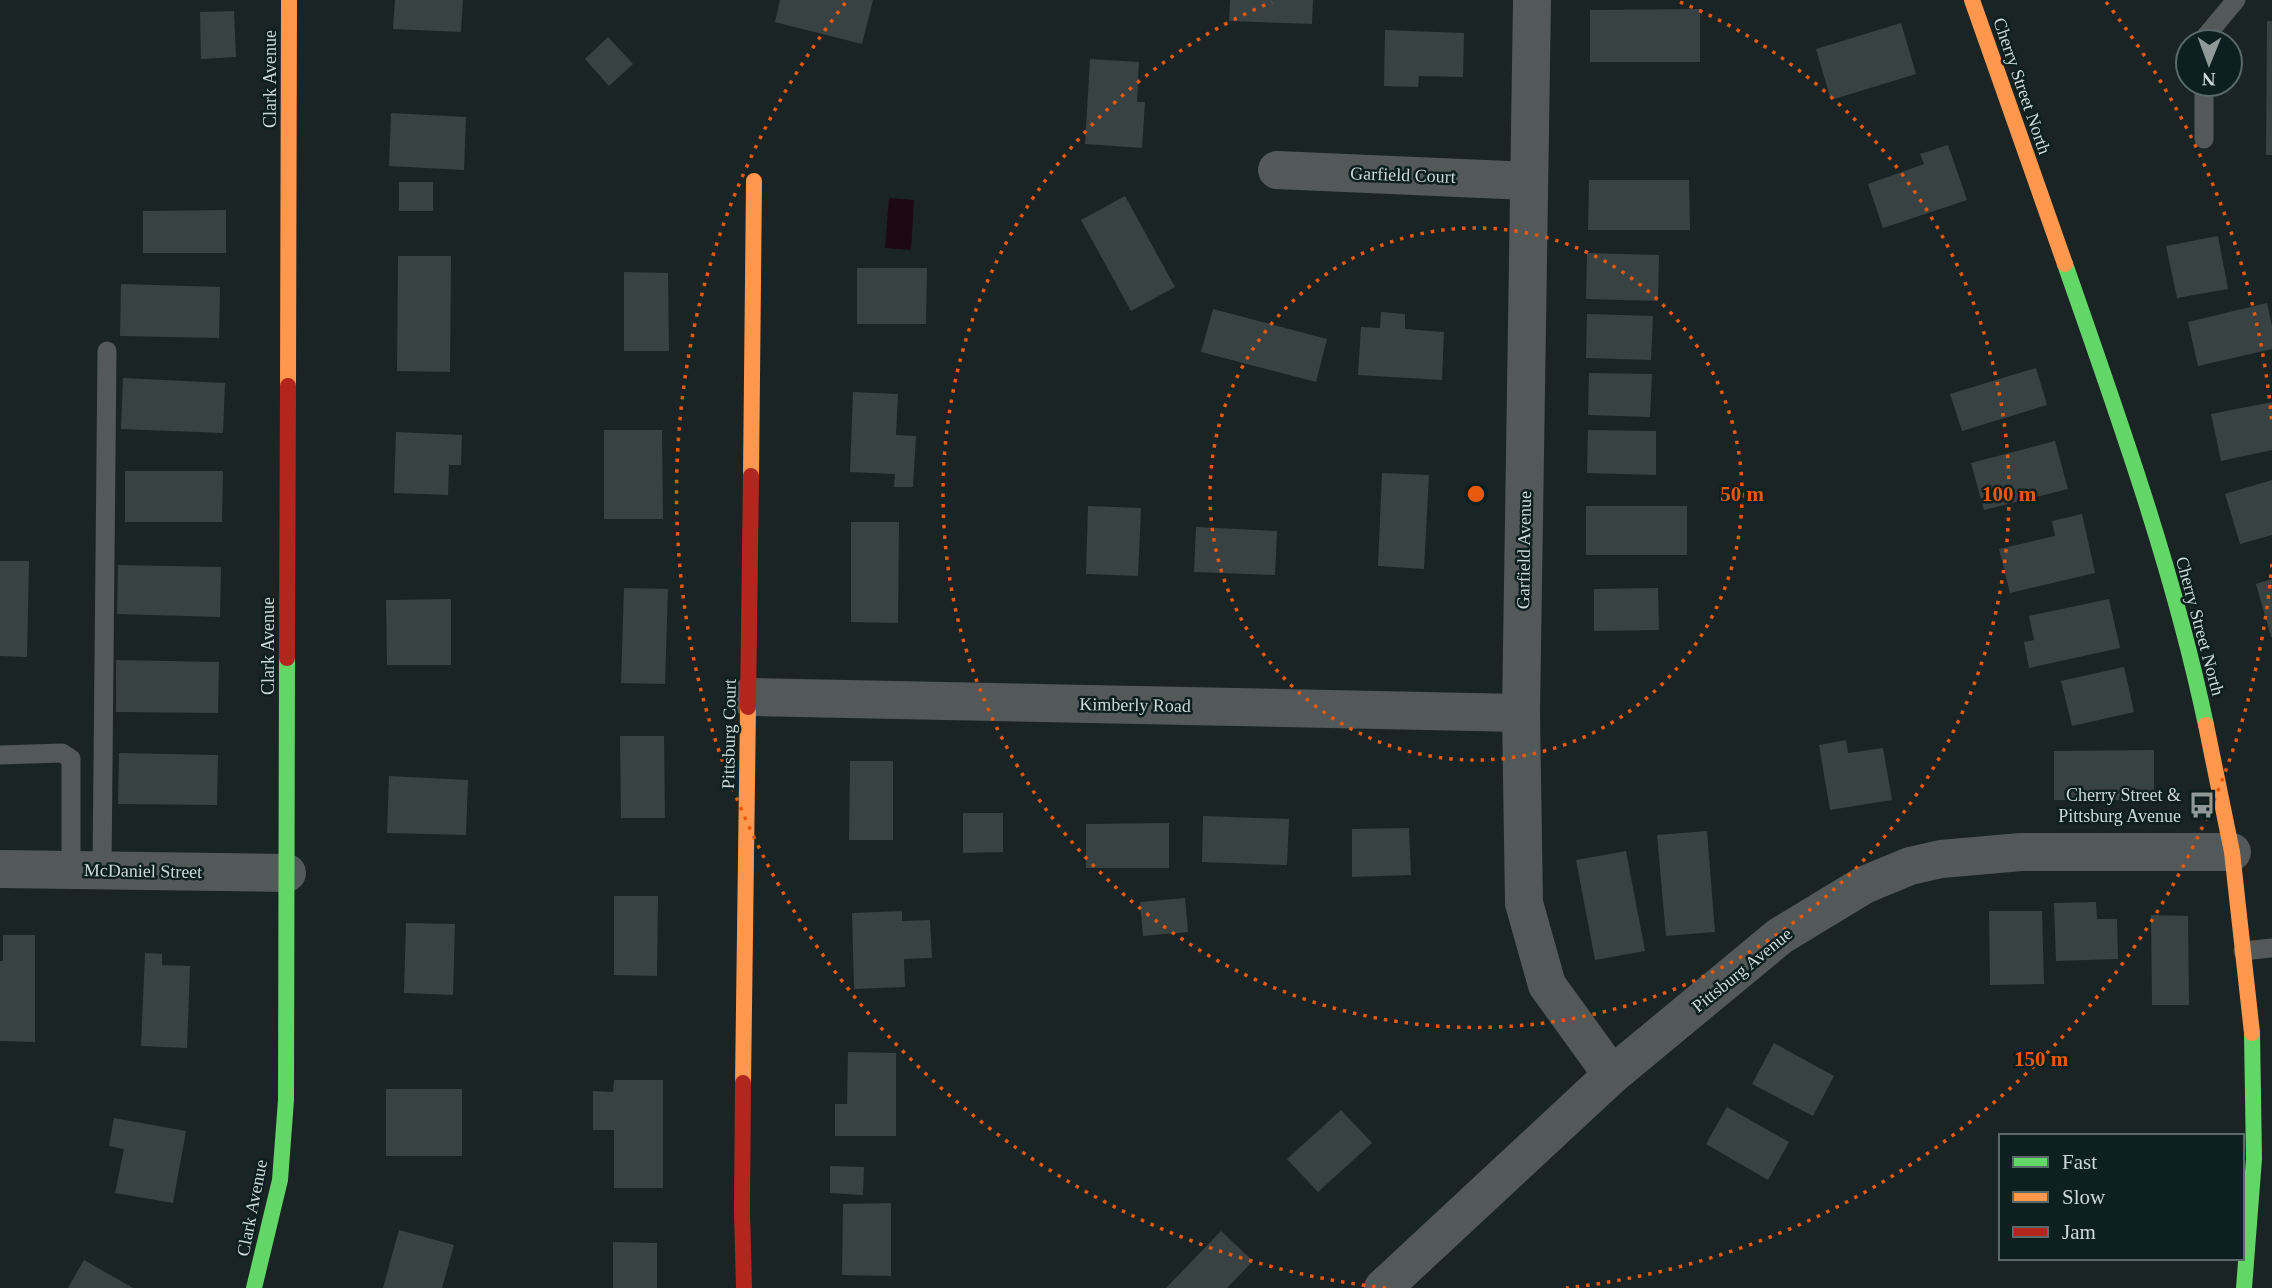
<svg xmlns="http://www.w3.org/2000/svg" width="2272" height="1288" font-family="'Times New Roman',serif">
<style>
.water{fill:#1d0913}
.building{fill:#394242}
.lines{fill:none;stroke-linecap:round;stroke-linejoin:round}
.lane{stroke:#535959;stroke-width:19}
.street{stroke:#535959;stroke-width:38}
.fast{stroke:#63d668;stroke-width:16}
.slow{stroke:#ff974d;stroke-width:16}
.jam{stroke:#b3261e;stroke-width:16}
.ring{fill:none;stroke:#e8590c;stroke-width:3.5;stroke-dasharray:3.5 7}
.labels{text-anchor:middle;stroke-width:5;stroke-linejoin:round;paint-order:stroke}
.street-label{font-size:18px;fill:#cdd8d7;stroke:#0d1f1f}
.poi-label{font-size:18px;fill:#cdd8d7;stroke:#0d1f1f;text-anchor:end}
.centre{fill:#e8590c;stroke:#0d1f1f;stroke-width:3.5}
.ring-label{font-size:21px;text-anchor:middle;font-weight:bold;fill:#e8590c;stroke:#0d1f1f;stroke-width:5;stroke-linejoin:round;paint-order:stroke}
</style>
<rect width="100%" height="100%" fill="#1a2424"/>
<polygon class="water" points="889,198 914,200 911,250 885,248"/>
<g class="building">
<polygon points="395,0 463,0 461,32 393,29"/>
<polygon points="780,0 873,0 862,44 775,22"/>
<polygon points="1230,0 1313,0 1312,24 1229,21"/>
<polygon points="1700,9 1700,62 1590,62 1590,10"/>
<polygon points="234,11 236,57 201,59 200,12"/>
<polygon points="2267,21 2272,21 2272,155 2266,155"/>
<polygon points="1901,23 1916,74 1831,100 1816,49"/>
<polygon points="1385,30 1464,33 1463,77 1419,76 1418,87 1384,86"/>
<polygon points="608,37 633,64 609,86 585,59"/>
<polygon points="1090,59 1139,62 1137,102 1145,102 1142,148 1085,144"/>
<polygon points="391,113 466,117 464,170 389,166"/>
<polygon points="1948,145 1967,200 1883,228 1868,184 1924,164 1920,154"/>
<polygon points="1589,180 1689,180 1690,230 1588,230"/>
<rect x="399" y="182" width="34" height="29"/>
<polygon points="1125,196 1175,287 1131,311 1081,220"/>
<polygon points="226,210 226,253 143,253 143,211"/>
<polygon points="2218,236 2228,289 2177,298 2166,246"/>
<polygon points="1587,253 1659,255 1658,301 1586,299"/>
<polygon points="398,256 451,256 450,372 397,371"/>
<polygon points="857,268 927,268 926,324 857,324"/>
<polygon points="624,272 668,273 669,351 624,351"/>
<polygon points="121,284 220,287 219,338 120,336"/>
<polygon points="2267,303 2272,326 2272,349 2198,366 2188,322"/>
<polygon points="1213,309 1327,339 1316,382 1201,352"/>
<polygon points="1381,312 1405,314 1405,329 1444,332 1442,380 1358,375 1361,327 1380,328"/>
<polygon points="1587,314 1653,316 1651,360 1586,358"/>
<polygon points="2036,368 2047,405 1962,431 1950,394"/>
<polygon points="1589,373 1652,374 1650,417 1588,415"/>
<polygon points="123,378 225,383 223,433 121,429"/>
<polygon points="853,392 898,394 896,435 916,436 913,487 894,487 895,474 850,472"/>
<polygon points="2272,402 2272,450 2221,461 2211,414"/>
<polygon points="604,430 662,430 663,519 604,519"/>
<polygon points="1588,430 1656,431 1656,475 1587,473"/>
<polygon points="396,432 462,435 461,465 449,465 448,495 394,493"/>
<polygon points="2055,441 2068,489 1984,510 1971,463"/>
<polygon points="125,471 223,471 222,522 125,522"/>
<polygon points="1382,473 1429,475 1424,569 1378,566"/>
<polygon points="2272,480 2272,535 2240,544 2225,494"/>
<polygon points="1088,506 1141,508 1138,576 1086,574"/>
<rect x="1586" y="506" width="101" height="49"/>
<polygon points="2082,514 2095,573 2010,593 1999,549 2055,536 2052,521"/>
<polygon points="851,522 899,522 898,623 851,622"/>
<polygon points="1196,527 1277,531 1275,575 1194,572"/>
<polygon points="0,561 29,561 27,657 0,656"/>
<polygon points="118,565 221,567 220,617 117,614"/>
<polygon points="2272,579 2272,637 2271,637 2256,584"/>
<polygon points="624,588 668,589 665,684 621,683"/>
<polygon points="1658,588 1659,630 1594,631 1594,589"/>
<polygon points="451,599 451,665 387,665 386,600"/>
<polygon points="2109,599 2120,648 2029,668 2024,642 2034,640 2029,616"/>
<polygon points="116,660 219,662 218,713 116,712"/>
<polygon points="2124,667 2134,712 2072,726 2061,681"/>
<polygon points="620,736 664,736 665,818 621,818"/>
<polygon points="1846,740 1848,753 1883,748 1892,800 1830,810 1819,745"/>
<polygon points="2154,750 2154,800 2054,800 2054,751"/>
<polygon points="119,753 218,755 217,805 118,804"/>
<polygon points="850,761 893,761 893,840 849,840"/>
<polygon points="389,776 468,780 466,835 387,833"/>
<polygon points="963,813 1003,813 1003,852 963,853"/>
<polygon points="1203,816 1289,819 1287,865 1202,862"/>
<polygon points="1169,823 1169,868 1086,868 1086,824"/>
<polygon points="1409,828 1411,875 1352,877 1352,829"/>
<polygon points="1707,831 1715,932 1666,936 1657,835"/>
<polygon points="1626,851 1645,951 1595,960 1576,860"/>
<polygon points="614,896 658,896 657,976 614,975"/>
<polygon points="1185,898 1188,932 1143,936 1140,902"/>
<polygon points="2096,902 2097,919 2117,919 2118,959 2056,961 2054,903"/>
<polygon points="902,911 902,921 930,920 932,958 904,959 905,987 854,989 852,913"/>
<polygon points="1989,911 2042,911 2044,984 1990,985"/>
<polygon points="2151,915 2188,916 2189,1005 2152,1005"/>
<polygon points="406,923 455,924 453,995 404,993"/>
<polygon points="3,935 35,935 35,1042 0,1041 0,961 3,961"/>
<polygon points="145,953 162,954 162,965 190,966 187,1048 141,1046"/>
<polygon points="1774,1043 1834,1076 1813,1116 1752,1084"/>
<polygon points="848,1052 896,1053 896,1136 835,1136 835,1104 847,1104"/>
<polygon points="614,1080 663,1080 663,1188 614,1188 614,1130 593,1130 593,1091 613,1092"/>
<rect x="386" y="1089" width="76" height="67"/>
<polygon points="1727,1107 1789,1142 1768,1180 1706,1144"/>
<polygon points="1341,1110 1372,1143 1318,1192 1287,1159"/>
<polygon points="114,1118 186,1131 173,1203 115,1193 124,1149 109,1146"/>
<rect x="2130" y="1133" width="48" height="3"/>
<polygon points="830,1166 864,1167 863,1195 830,1193"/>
<polygon points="891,1203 891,1276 842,1275 843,1204"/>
<polygon points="399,1230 454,1245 442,1288 383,1288"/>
<polygon points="1221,1231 1253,1261 1227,1288 1166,1288"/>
<polygon points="613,1242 657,1243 657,1288 613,1288"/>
<polygon points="84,1260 133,1288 68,1288"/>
</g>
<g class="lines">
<g class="lane">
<polyline points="2205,42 2205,37 2236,0"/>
<polyline points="2204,139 2204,84"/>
<polyline points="0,755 62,753 71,759 71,870"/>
<polyline points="102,870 107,351"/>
<polyline points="2243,951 2272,948"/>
</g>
<g class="street">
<polyline points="1532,0 1521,713 1524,903 1547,985 1612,1075"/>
<polyline points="1277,170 1529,181"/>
<polyline points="749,697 1521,713"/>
<polyline points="0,869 287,873"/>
<polyline points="1383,1288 1612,1075 1780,936 1864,885 1910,866 1941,859 2021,852 2232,852"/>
</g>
<g class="fast">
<path d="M2065,264C2118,416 2173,568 2206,725"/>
<polyline points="254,1288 280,1180 286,1100 287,658"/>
<polyline points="2244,1288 2254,1159 2252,1033"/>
</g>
<g class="slow">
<polyline points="1972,0 2065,264"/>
<polyline points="288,386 289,0"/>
<polyline points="751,476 754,181"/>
<polyline points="2206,725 2232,852 2252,1033"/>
<polyline points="743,1083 748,707"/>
</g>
<g class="jam">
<polyline points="287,658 288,386"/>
<polyline points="748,707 751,476"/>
<polyline points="743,1083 742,1210 744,1288"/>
</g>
</g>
<g class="ring">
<circle cx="1476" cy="494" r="266"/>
<path d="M1680 2A533 533 0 1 1 1272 2"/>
<path d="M2272 564A799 799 0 0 1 1566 1288M1386 1288A799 799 0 0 1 846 2M2106 2A799 799 0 0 1 2272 424"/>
</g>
<defs>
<g id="bus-bare" transform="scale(2.1)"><path d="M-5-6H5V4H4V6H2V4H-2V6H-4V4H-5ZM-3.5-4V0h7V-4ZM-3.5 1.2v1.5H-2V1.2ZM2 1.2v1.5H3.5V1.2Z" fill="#8e9998" stroke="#0d1f1f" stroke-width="2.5" paint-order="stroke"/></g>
</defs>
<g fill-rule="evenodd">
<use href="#bus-bare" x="2202" y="805"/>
</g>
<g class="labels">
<g class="street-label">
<text transform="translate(270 79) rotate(-90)" y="6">Clark Avenue</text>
<text transform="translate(2022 86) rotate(71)" y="6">Cherry Street North</text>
<text transform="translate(1403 175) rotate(2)" y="6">Garfield Court</text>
<text transform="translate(1524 550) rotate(-89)" y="6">Garfield Avenue</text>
<text transform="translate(2200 626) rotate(75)" y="6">Cherry Street North</text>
<text transform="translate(268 646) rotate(-90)" y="6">Clark Avenue</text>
<text transform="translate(1135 705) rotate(1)" y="6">Kimberly Road</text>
<text transform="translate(729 734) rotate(-89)" y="6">Pittsburg Court</text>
<text transform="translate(143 871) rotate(1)" y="6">McDaniel Street</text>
<text transform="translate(1742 970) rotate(-39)" y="6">Pittsburg Avenue</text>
<text transform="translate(252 1208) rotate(-79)" y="6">Clark Avenue</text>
</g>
<g class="poi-label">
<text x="2181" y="801">Cherry Street &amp;<tspan x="2181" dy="21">Pittsburg Avenue</tspan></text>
</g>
</g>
<circle cx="1476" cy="494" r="10" class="centre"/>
<g class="ring-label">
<text x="1742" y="501">50 m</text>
<text x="2009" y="501">100 m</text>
<text x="2041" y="1066">150 m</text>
</g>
<rect x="1999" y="1134" width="245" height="126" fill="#0d1f1f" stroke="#5a6969" stroke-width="2"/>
<rect x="2013" y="1157" width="35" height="10" fill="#63d668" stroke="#5a6969" stroke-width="2"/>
<text x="2062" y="1169" font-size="21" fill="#cdd8d7">Fast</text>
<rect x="2013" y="1192" width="35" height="10" fill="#ff974d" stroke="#5a6969" stroke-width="2"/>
<text x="2062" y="1204" font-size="21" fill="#cdd8d7">Slow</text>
<rect x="2013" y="1227" width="35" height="10" fill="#b3261e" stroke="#5a6969" stroke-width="2"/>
<text x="2062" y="1239" font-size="21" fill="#cdd8d7">Jam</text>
<g transform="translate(2209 63) rotate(181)"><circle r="33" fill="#0d1f1f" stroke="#5a6969" stroke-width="2"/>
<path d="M0-5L12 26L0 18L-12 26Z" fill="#8e9998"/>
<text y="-10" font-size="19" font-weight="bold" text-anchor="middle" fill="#cdd8d7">N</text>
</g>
</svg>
